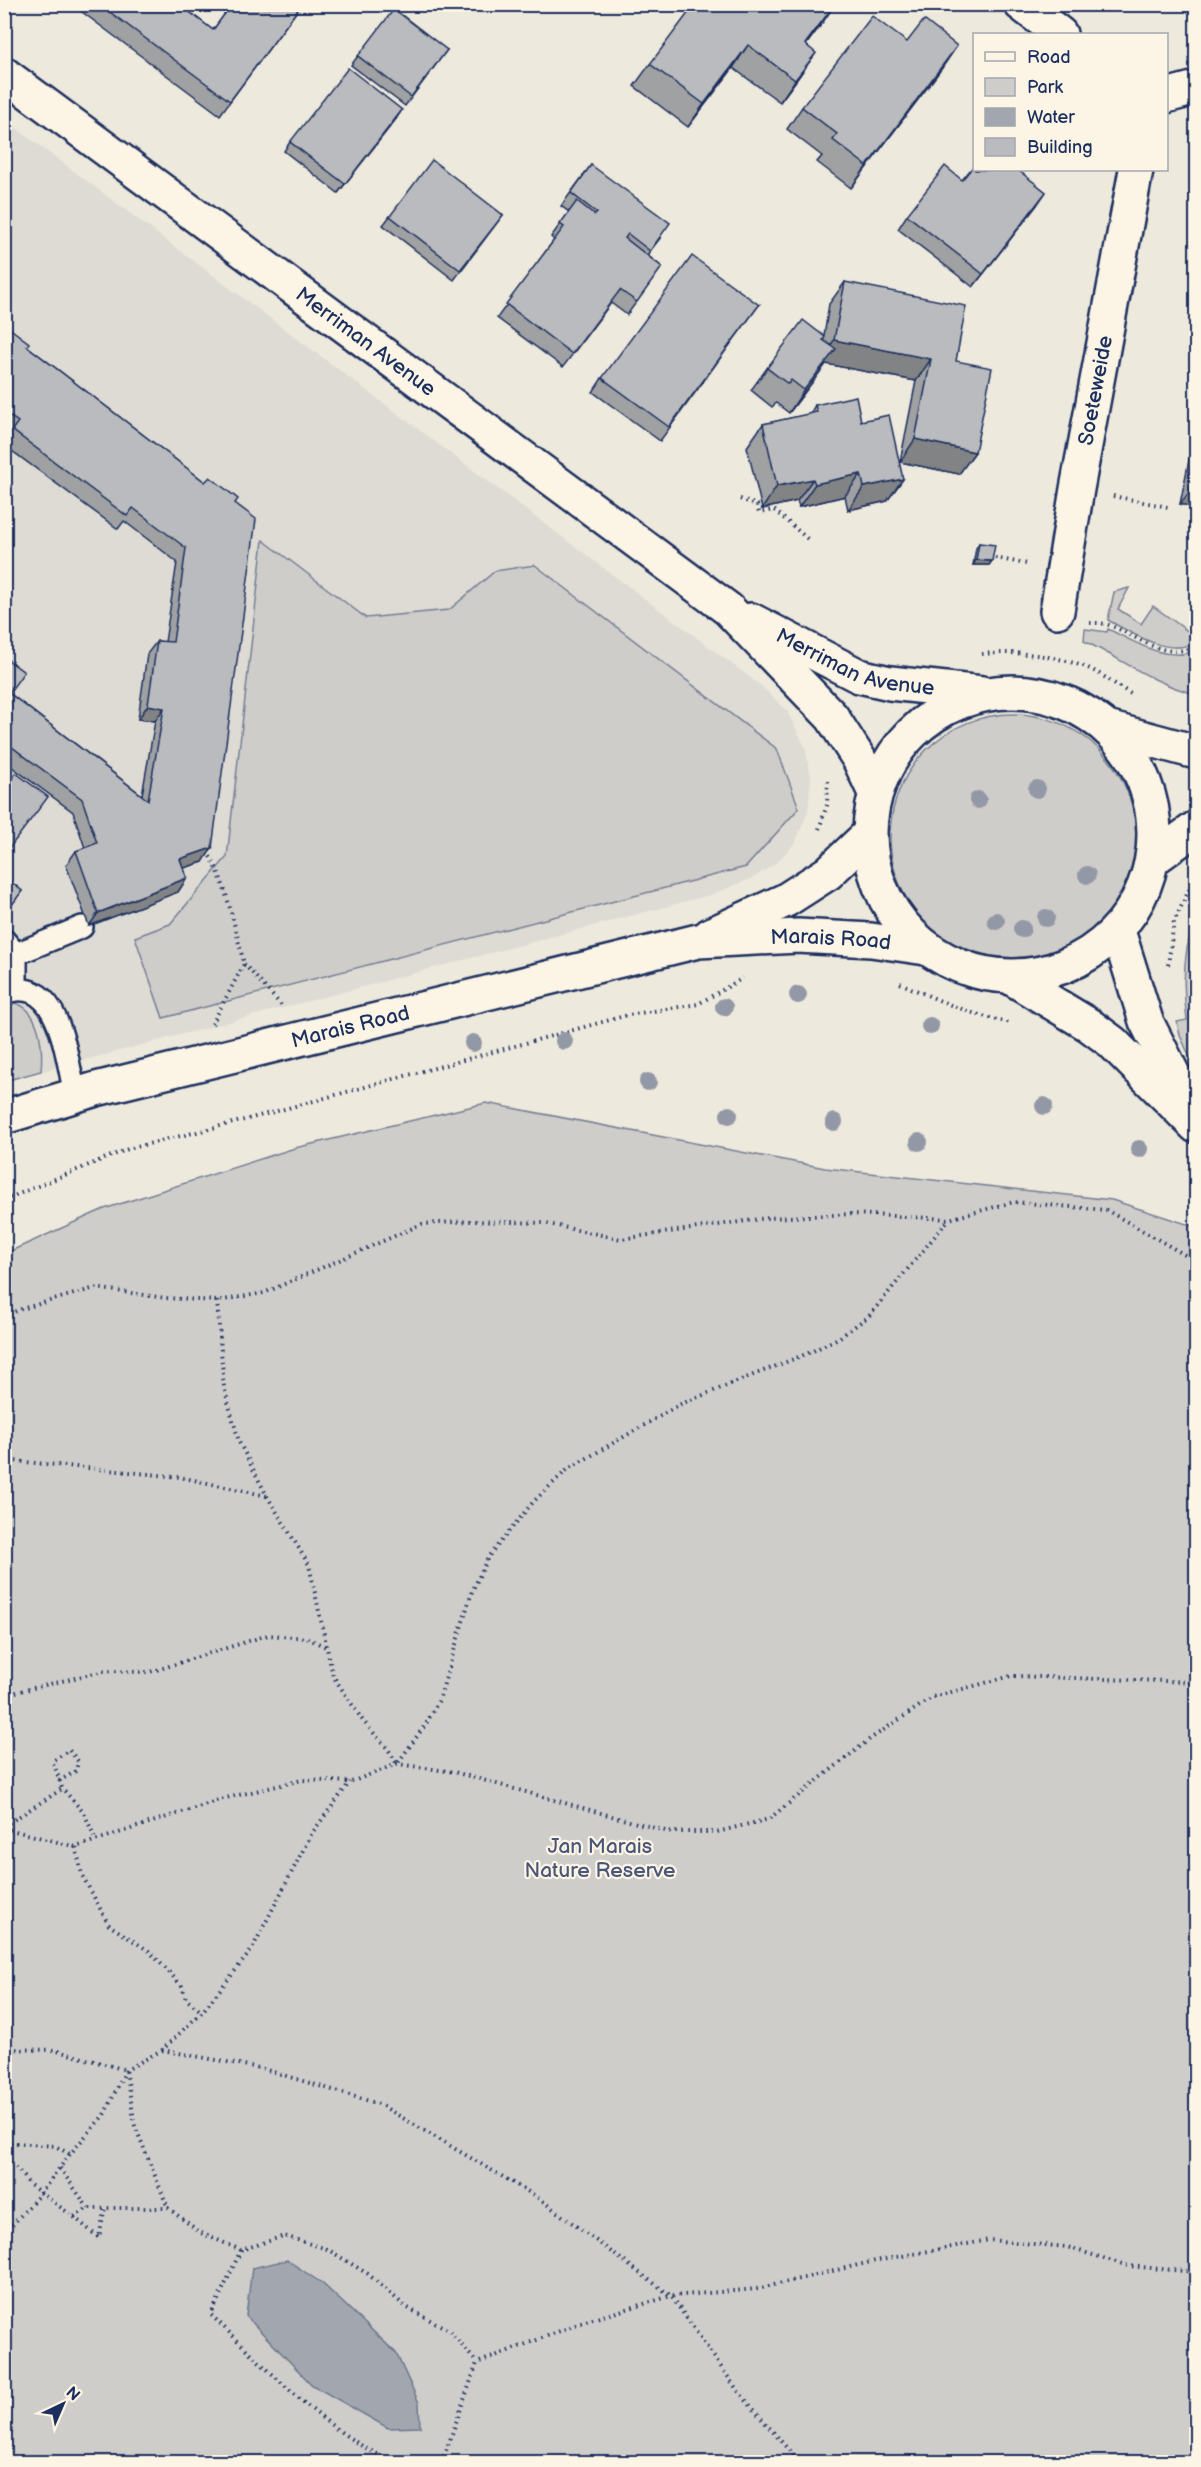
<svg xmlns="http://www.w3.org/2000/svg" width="1201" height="2467" font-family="'Balsamiq Sans',sans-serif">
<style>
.built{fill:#dedbd4}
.green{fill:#cfcdca;stroke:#757e94;stroke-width:1.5}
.water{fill:#a2a7af;stroke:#6c778f;stroke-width:1.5}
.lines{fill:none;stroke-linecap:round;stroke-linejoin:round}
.service-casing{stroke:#1b2f5e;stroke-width:26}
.minor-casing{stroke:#1b2f5e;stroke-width:38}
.tertiary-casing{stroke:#1b2f5e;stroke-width:38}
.path{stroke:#1b2f5e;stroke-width:4;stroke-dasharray:1.5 4.5;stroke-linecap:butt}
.service{stroke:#fcf5e5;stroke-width:21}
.minor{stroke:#fcf5e5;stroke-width:33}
.tertiary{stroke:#fcf5e5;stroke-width:33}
.tree{fill:#9398a6}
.wall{fill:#a0a1a3;stroke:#1b2f5e;stroke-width:1.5}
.shaded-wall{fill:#828385;stroke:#1b2f5e;stroke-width:1.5}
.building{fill:#babbbe;stroke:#1b2f5e;stroke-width:1.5}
.labels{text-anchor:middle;stroke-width:4.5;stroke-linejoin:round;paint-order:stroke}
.street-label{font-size:21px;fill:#1b2f5e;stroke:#fcf5e5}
.park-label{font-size:21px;fill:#485679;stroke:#fcf5e5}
</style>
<rect width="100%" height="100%" fill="#eee9dd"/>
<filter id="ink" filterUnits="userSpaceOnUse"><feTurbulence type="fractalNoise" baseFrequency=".0167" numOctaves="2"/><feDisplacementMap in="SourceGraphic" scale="12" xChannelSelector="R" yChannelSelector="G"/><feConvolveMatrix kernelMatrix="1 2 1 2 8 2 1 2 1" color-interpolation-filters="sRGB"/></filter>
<g filter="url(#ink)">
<polygon class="built" points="4,119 760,685 787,711 805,747 811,777 808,811 795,843 776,863 753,878 710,895 5,1081"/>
<g class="green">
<polygon points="263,540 366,618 449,610 495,571 535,565 777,749 799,808 746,867 163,1018 135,937 170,924 227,857"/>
<path d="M1129,588L1118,609L1141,624L1153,606L1193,635L1196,641C1172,659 1131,633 1108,620L1114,592Z"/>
<path d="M1085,629L1107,632L1108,629C1133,641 1168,664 1196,650V694C1155,685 1122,659 1084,641Z"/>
<circle cx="1013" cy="837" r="123"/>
<path d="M1196,916V1071L1180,1035L1177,1022L1187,1020C1182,985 1183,949 1196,916Z"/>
<path d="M15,1003C41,1010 43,1049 41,1071L8,1080L4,1072L5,1008Z"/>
<polygon points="486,1103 825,1168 1112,1200 1196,1227 1196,2462 5,2462 4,1254 104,1209 295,1148"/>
</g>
<polygon class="water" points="287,2260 323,2284 396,2353 419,2403 420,2427 388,2428 312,2385 246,2316 252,2268"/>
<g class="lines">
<g class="service-casing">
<g id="service">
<polyline points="4,940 16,954 16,989"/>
<polyline points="16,954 82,927"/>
<path d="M4,993C60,972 66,1058 75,1094"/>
</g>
</g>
<g class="minor-casing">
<g id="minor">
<polyline points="1021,4 1060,34"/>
<polyline points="1166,96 1196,88"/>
<path id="s1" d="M1057,611L1077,489L1136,170"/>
</g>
</g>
<g class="tertiary-casing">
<g id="tertiary">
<path id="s2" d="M4,74L728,609L832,717L859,759L875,793"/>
<path id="s3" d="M751,620L859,676L890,683L982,693"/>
<circle cx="1012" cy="834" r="142"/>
<polyline points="1107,728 1196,752"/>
<polyline points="1153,859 1196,828"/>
<polyline points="1118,931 1146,1021 1188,1104"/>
<polyline points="710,935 786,900 828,873 869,834"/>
<polyline points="1010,977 1089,1025 1112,1042 1196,1126"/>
<path id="s4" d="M4,1117L96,1089L698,941L798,936L871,940L926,948"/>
</g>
</g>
<g class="path">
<polyline points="1113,496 1168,507"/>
<polyline points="740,499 757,505 759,513 774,510 810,541"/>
<polyline points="995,558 1027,564"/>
<path d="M1090,623C1096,623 1103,623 1109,625C1136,635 1167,663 1196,645"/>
<path d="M982,654C1017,651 1055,655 1088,668C1104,675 1118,687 1133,695"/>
<polyline points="819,829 827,805 828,781"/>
<path d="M206,852C222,864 238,941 244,964L212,1024"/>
<polyline points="244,964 281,1005"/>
<polyline points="1168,965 1174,922 1196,875"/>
<path d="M900,983C940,1001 968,1014 1011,1023"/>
<polyline points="4,1200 128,1149 237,1122 628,1015 698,1004 743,978"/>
<polyline points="217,1301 224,1387 239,1442 267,1496 309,1565 333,1676 363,1721 388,1749 397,1764 426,1724 439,1700 472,1592 488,1557 534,1501 568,1469 681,1404 811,1352 840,1337 869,1316 949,1219"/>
<polyline points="4,1317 18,1310 95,1288 165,1298 217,1301 264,1293 422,1224 471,1221 543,1223 621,1239 767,1218 853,1214 949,1219 1014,1202 1106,1210 1194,1260 1196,1264"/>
<polyline points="4,1460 180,1477 267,1496"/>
<polyline points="4,1695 103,1671 150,1672 268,1635 307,1638 326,1647"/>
<polyline points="59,1781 76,1771 78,1761 69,1750 53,1761 62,1788 84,1813 96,1840"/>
<polyline points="4,1826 62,1789"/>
<polyline points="4,1828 76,1847 222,1799 302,1780 351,1782 397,1764 454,1772 669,1832 717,1832 769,1819 870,1739 933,1697 1011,1676 1196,1682"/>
<polyline points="76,1847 82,1875 109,1925 149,1951 182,1986 186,1999 202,2012"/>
<polyline points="4,2049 54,2050 126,2070 135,2126 168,2208"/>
<polyline points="162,2050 260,2068 379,2104 537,2197 671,2296 738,2391 799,2462"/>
<polyline points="4,2142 55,2146 70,2154"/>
<polyline points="4,2153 30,2185 74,2217 88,2208 168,2208 201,2233 241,2250 284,2236 327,2249 368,2274 406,2307 449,2330 477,2363"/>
<polyline points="60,2168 88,2208"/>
<polyline points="74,2217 99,2238 105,2207"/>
<polyline points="4,2234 40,2194 70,2154 104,2115 126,2070 162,2050 202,2012 251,1951 312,1833 350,1782"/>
<path d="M241,2250L211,2315C257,2358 339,2447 399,2462"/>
<polyline points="442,2462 477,2363 586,2321 671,2296 757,2289 875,2261 989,2240 1067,2247 1129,2266 1196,2272"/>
</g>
<use href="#service" class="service"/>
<use href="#minor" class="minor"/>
<use href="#tertiary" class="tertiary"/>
</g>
<g class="tree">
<circle cx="1037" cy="789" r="9"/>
<circle cx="978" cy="800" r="9"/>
<circle cx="1087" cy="875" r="9"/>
<circle cx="1046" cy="918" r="9"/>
<circle cx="996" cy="921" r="9"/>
<circle cx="1022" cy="929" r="9"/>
<circle cx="798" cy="995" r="9"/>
<circle cx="724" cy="1007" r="9"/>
<circle cx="930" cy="1026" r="9"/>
<circle cx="564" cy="1041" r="9"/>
<circle cx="473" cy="1043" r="9"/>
<circle cx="648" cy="1082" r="9"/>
<circle cx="1044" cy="1106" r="9"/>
<circle cx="729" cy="1115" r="9"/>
<circle cx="834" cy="1122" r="9"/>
<circle cx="919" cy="1142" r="9"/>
<circle cx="1139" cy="1149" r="9"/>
</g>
<g class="wall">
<polygon points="76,4 179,4 213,30 232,4 302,4 220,115 74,6"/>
<polygon points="835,4 806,45 800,75 780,102 733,68 688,127 634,86 650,64 717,11"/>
<polygon points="907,42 942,68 851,188 817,162 822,156 787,129 802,107"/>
<polygon points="447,50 405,106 351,65 358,56"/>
<polygon points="396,119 338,193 284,151 290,142"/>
<polygon points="591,165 661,237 647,255 662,267 627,315 611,303 563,367 497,318 554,240 551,237 569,212 561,206"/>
<polygon points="962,180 1037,205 973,287 898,229 907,215"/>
<polygon points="503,215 454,280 383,225 390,216"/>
<polygon points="845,282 956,361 975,452 959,474 900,462 916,381 826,364 789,413 776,403 772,407 751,390 767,368 824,336 829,304"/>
<polygon points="759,305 660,441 593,392 602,378"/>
<polygon points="4,324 27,346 205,482 235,503 203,862 184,868 187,878 178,892 89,926 66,865 76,851 85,848 73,812 4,761 4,657 9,693 142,795 155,721 138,719 147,654 157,641 165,642 177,562 124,521 118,529 4,445 4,441 9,435 4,432"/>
<polygon points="815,405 861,421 903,479 887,501 848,510 845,496 799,507 797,501 762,509 747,447 763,424 810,414"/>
<polygon points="1197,421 1197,508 1180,504"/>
<polygon points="979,543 992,561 989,565 973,565 976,548"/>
<polygon points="4,876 22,891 4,915"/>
</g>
<g class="shaded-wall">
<polygon points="835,4 821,25 789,67 805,44"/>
<polygon points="748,45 733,68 688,127 704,104"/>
<polygon points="957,46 942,68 851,188 867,166"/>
<polygon points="816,53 800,75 780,102 795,80"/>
<polygon points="402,110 396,119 338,193 345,184"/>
<polygon points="1046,192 1037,205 973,287 983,274"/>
<polygon points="834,340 931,359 916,381 826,364 789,413 804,390 819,363"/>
<polygon points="915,439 975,452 959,474 900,462"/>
<polygon points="861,474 845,496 799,507 815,484"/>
<polygon points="813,479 797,501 762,509 777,486"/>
<polygon points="903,479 887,501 848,510 864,487"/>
<polygon points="1190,491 1197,492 1197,508 1180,504"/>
<polygon points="976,560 992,561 989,565 973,565"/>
<polygon points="148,705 164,708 155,721 138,719"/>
<polygon points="212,848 203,862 171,872 180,859"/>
<polygon points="187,878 178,892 89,926 98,913"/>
</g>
<g class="building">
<polygon points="99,4 179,4 213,30 232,4 302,4 230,101"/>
<polygon points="695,4 709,4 717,11 722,4 835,4 805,44 816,53 795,80 748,45 704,104 650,64"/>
<polygon points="394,9 447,50 411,97 358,56"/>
<polygon points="872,16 907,42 924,20 957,46 867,166 833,140 837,134 802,107"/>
<polygon points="348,68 402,110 345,184 290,142"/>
<polygon points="432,160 503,215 460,270 390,216"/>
<polygon points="975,164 975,170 1018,170 1046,192 983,274 907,215 945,166 962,180"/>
<polygon points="591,165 670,223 650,251 628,234 625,238 662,267 637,302 620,290 572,354 506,304 564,227 560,224 577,201 595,215 597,213 571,193"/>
<polygon points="692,256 759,305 669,427 602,378"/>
<polygon points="845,282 966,306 956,361 992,368 975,452 915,439 931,359 834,340"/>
<polygon points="803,320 825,337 823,340 836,349 804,390 791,380 788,384 767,368"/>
<polygon points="4,324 29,343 27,346 205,482 210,477 238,499 235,503 256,519 212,848 180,859 187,878 98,913 76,851 97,843 82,799 4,741 4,657 24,672 9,693 148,800 164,708 148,705 157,641 173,642 186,548 133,508 127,516 12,430 18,422 4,412"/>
<polygon points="856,396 861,421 889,415 903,479 864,487 861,474 815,484 813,479 777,486 763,424 817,412 815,405"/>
<polygon points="1197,455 1197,492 1190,491"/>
<polygon points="979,543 995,545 992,561 976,560"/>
<polygon points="16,773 48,797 4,855 4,789"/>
<polygon points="4,876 22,891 9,909 4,905"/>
</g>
</g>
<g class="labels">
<g class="street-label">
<text dy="7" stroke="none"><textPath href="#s2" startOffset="450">Merriman Avenue</textPath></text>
<text dy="7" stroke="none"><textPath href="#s1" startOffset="224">Soeteweide</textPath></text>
<text dy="7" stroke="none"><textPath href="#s3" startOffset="114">Merriman Avenue</textPath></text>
<text dy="7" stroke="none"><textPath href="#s4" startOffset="849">Marais Road</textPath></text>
<text dy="7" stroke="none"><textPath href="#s4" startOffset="358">Marais Road</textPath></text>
</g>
<g class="park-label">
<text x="600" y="1853">Jan Marais<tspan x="600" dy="24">Nature Reserve</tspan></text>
</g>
</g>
<rect width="1201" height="2467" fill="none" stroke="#fcf5e5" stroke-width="24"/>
<rect x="12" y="12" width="1177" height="2443" fill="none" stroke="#1b2f5e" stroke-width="2" filter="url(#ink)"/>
<rect x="973" y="33" width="195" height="138" fill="#fcf5e5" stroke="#a2a6af" stroke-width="1.5"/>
<rect x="985" y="52" width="30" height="9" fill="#fcf5e5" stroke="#a2a6af" stroke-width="1.5"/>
<text x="1027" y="63" font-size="18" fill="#1b2f5e">Road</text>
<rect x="985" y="78" width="30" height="18" fill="#cfcdca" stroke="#a2a6af" stroke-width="1.5"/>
<text x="1027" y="93" font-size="18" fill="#1b2f5e">Park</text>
<rect x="985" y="108" width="30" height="18" fill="#a2a7af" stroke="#a2a6af" stroke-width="1.5"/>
<text x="1027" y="123" font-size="18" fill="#1b2f5e">Water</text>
<rect x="985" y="138" width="30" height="18" fill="#babbbe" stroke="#a2a6af" stroke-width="1.5"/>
<text x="1027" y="153" font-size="18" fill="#1b2f5e">Building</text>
<g transform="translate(63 2404) rotate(44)" stroke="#fcf5e5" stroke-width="4.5" paint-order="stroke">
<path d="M0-4.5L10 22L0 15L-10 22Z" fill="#1b2f5e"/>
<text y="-9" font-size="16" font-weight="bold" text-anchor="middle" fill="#1b2f5e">N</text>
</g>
</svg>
